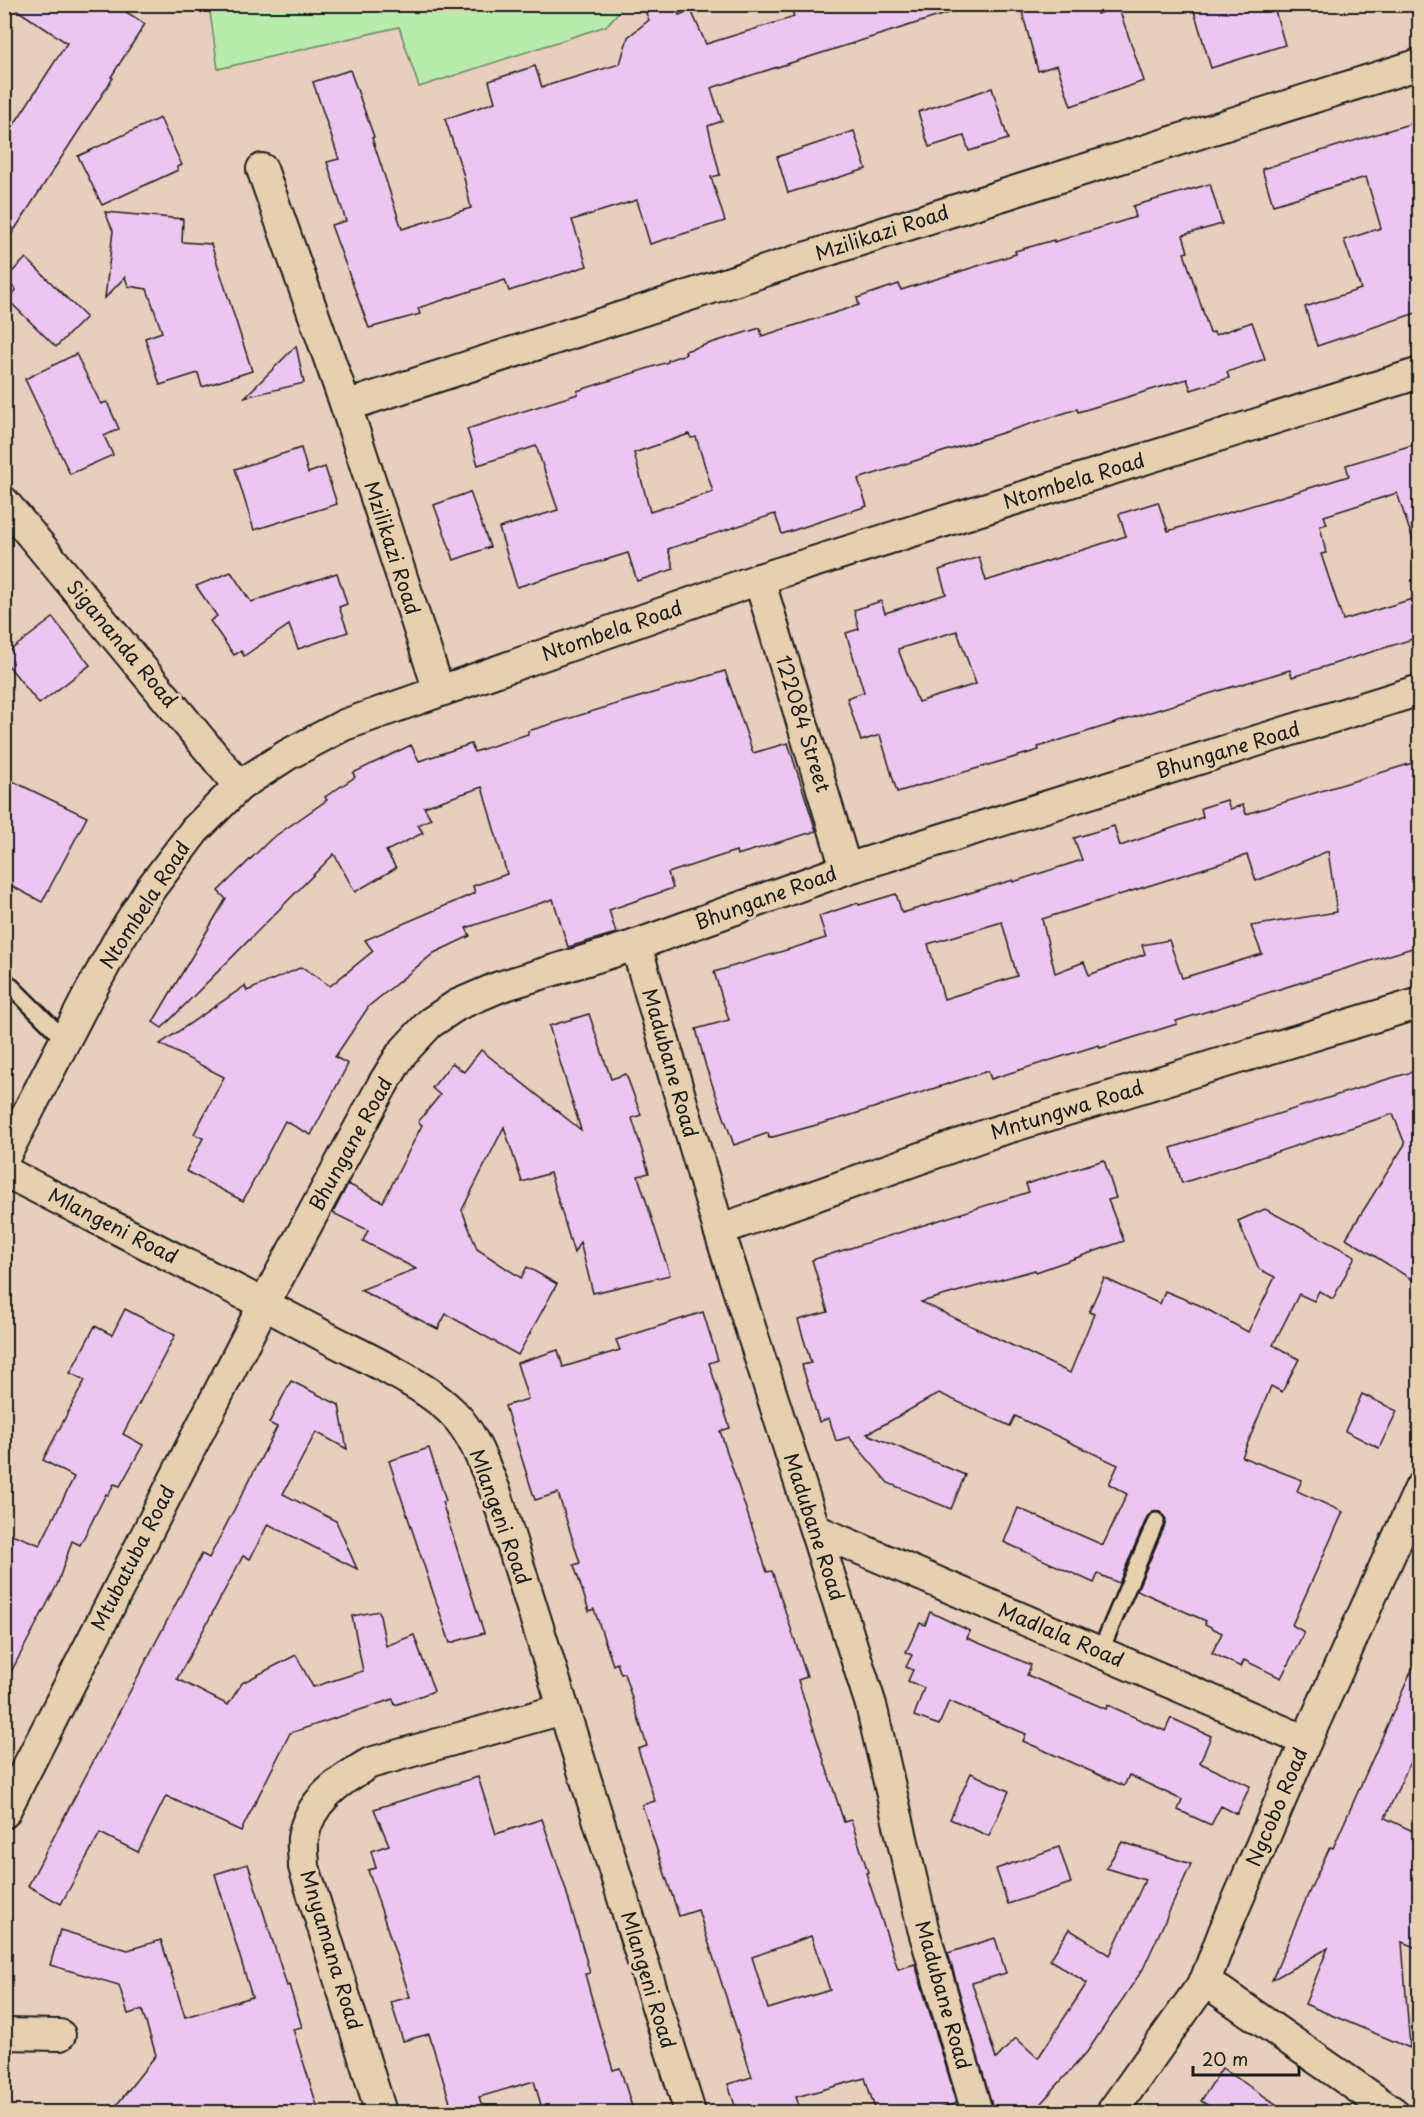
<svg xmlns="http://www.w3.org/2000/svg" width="1424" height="2117" font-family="'Playpen Sans',sans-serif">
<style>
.green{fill:#b7ecad;stroke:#6a8464;stroke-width:1.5}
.building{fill:#ecc6f0;stroke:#1c1c1c;stroke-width:1.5;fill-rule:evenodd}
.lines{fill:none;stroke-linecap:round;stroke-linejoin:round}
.service-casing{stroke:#1c1c1c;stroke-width:20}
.minor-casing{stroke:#1c1c1c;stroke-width:34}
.service{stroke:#e7d0b0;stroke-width:15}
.minor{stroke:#e7d0b0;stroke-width:30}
.labels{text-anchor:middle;stroke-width:6;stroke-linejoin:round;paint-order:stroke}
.street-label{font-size:20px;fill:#1c1c1c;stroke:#e7d0b0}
</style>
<rect width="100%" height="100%" fill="#e8cebd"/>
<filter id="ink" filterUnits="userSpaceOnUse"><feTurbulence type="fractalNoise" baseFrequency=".0167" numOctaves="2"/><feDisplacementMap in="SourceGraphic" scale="12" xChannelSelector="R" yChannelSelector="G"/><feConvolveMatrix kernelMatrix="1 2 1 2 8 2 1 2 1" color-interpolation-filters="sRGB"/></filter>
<g filter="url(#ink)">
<polygon class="green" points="209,5 209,4 625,5 606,26 419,87 399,27 218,69"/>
<g class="building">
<polygon points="8,4 114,4 145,24 111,77 113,78 4,246 4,140 67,43"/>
<polygon points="642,4 674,4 679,15 691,10 706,44 794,17 790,4 954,4 955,11 711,88 722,121 708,126 720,175 711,177 725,221 650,244 637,200 572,220 587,266 509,291 505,280 418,308 420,314 369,328 331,225 346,221 327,162 339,159 313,82 350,70 374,137 372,138 402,229 471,208 463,173 445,119 495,102 489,81 535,66 542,87 620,64 628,37 649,20"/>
<polygon points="1020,4 1094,4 1097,14 1118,6 1144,81 1071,106 1057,65 1038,71"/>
<polygon points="1192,4 1273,4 1285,45 1211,68"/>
<polygon points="992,88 1008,139 969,151 964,136 929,147 918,112"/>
<polygon points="160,118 182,165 177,167 178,170 102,205 78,156"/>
<polygon points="1419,121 1419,312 1317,346 1305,307 1361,289 1344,240 1381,228 1366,177 1273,205 1262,169"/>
<polygon points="854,131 866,169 788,193 777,157"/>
<path d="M1210,184L1222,224L1183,235L1188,252L1184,253L1210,333L1214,332L1215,335L1252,322L1265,359L1227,372L1229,378L1191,390L1187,379L1078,412L1077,409L858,479L867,506L782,534L775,514L668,549L674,569L637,581L628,553L517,587L499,528L558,510L536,446L478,465L467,429L578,394L577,391L668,362V360L686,354L685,351L760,328L762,336L859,305L857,298L899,284L901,290L1016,254L1015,251L1054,240V242L1136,217L1133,206ZM689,434L691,438L696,437L713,492L650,512L634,453Z"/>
<polygon points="105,212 183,219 182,242 211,244 252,371 202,387 198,373 160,385 145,338 162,332 147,289 128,286 125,277 105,298 113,231"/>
<polygon points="26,258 86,317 56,347 7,299 16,290 5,279"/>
<polygon points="296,346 304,383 245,397"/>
<polygon points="76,354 101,404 107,402 119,429 104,436 113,455 70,474 25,379"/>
<path d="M1419,443V545L1415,546L1397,493L1324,516L1327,524L1320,526L1326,553L1321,554L1343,620L1419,597V637L1292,677L1290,670L1218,691L1038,747L1039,750L897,792L880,735L861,741L847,698L864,692L846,633L859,629L854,610L881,601L885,613L946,594L939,570L979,557L986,581L1126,536L1119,514L1158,502L1168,531L1349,476L1346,465ZM957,631L976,684L918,702L898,649Z"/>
<polygon points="301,448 308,473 325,467 337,504 254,530 235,469"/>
<polygon points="470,492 490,547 454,560 434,505"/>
<polygon points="231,572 251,602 337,573 347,604 339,607 348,632 298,649 289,625 244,656 241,651 234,655 210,621 217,616 196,586"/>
<polygon points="53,618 90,665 39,704 4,660 4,655"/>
<polygon points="725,671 753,753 788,743 816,831 737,855 736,851 668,873 673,888 609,910 616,933 568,947 553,899 466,928 470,936 434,953 369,1006 335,1057 348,1064 311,1135 285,1121 243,1201 186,1171 203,1138 194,1134 224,1077 160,1044 245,986 247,991 302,967 330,986 373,951 365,940 475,893 473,886 507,874 482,787 424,807 431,819 418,825 423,833 386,851 396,868 355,892 334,854 162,1028 153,1022 226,899 218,891 271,839 327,800 325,797 355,777 353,773 411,745 419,761 471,744 474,752 528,734 528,731"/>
<path d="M1419,761V946L1176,1021L1177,1024L1100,1048L1099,1045L991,1079L988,1071L845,1117L769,1138L768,1133L734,1145L706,1067L696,1029L729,1020L714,972L826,938L819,916L858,903L859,905L896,894L902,913L1013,880V882L1082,860L1074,838L1114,826L1120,846L1190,822L1203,817L1201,808L1227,800L1230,809L1243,805L1246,814ZM1328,851L1337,912L1251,926L1262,954L1182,978L1169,940L1142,945L1145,954L1089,975L1084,962L1055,973L1042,919L1247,855L1256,881ZM1002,922L1017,976L944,999L928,944Z"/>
<polygon points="4,777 87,817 42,902 4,882"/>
<polygon points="589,1014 611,1079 626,1074 641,1115 632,1118 649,1173 638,1176 670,1275 593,1293 580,1242 574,1253 550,1173 522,1182 504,1127 462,1210 477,1249 521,1278 527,1267 557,1284 518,1355 446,1314 438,1329 360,1290 416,1269 363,1241 368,1230 333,1213 348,1184 383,1202 422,1125 418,1122 440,1095 432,1088 452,1063 464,1072 481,1050 581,1130 549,1026"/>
<polygon points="1419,1070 1419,1284 1346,1238 1405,1144 1393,1114 1182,1183 1171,1148 1378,1082"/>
<polygon points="1104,1160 1116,1198 1108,1200 1124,1241 1036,1272 1035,1270 921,1302 1070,1373 1094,1314 1089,1312 1104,1278 1160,1304 1165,1291 1199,1305 1248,1332 1275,1277 1259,1269 1238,1221 1265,1209 1355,1256 1333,1299 1319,1291 1314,1301 1299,1294 1273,1345 1299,1359 1282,1392 1271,1386 1242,1457 1302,1480 1297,1491 1343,1512 1292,1625 1304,1632 1281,1678 1244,1660 1241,1667 1212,1653 1222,1633 1205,1624 1206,1621 1137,1590 1165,1525 1166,1519 1160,1512 1154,1511 1147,1517 1119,1583 1098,1574 1094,1583 1004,1542 1018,1508 1103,1545 1127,1494 1109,1484 1118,1465 1015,1416 1010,1426 939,1393 867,1434 965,1475 951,1509 888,1483 849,1437 836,1441 829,1418 819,1422 802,1365 811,1363 798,1320 828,1312 812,1260 1029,1192 1026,1184"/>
<polygon points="125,1309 175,1335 123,1434 143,1445 120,1486 114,1484 108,1495 106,1494 80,1545 72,1541 57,1585 4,1685 4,1531 40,1545 74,1477 43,1460 85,1380 70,1373 95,1326 112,1335"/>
<path d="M703,1312L718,1360L709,1363L730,1428L720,1431L767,1572L772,1571L807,1677L798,1680L816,1736L844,1822L851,1820L868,1872L866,1873L898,1969L915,1964L957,2103L927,2112H876L865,2078L796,2097L801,2112H737L728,2084L752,2077L698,1910L679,1916L642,1805L655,1801L638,1749L647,1746L624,1673L621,1674L617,1663L613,1665L594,1609L589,1611L574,1565L580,1563L558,1493L535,1500L505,1406L528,1399L517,1363L558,1350L563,1367L620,1350L616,1340ZM811,1936L830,1990L768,2009L752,1957Z"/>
<polygon points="291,1381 339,1405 347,1449 316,1432 283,1494 336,1521 357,1569 268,1524 250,1559 243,1556 177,1679 228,1705 242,1683 296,1655 313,1687 363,1671 352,1616 379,1611 386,1646 414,1635 434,1691 395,1705 393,1699 290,1733 241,1831 166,1796 138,1852 100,1833 61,1904 28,1886 202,1554 209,1558 277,1427 269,1423"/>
<polygon points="1362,1394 1397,1411 1379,1448 1345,1431"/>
<polygon points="429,1448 446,1501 442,1502 484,1633 450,1643 389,1461"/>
<polygon points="930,1612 970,1631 967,1638 1031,1665 1027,1675 1106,1709 1108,1705 1165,1731 1171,1718 1211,1736 1200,1763 1250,1786 1237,1814 1221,1806 1211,1825 1178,1810 1182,1800 1129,1775 1124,1786 1023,1741 1026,1734 949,1701 939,1725 914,1716 924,1688 908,1681 913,1670 906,1667 912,1655 906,1652 920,1623 925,1625"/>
<polygon points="1419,1654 1419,1765 1411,1760 1385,1818 1419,1834 1419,1949 1402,1942 1410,2048 1305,2004 1328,1948 1272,1980 1313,1883 1330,1847 1333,1848"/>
<polygon points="971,1773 1009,1791 989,1836 950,1819"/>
<polygon points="478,1777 496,1834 542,1819 565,1887 590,1973 585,1974 599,2024 613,2070 620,2068 632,2107 614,2112 543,2112 534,2081 479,2097 484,2112 453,2112 429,2034 403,2041 391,2002 410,1997 368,1870 376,1868 371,1851 389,1845 374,1809"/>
<polygon points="1122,1842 1191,1864 1143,1969 1087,2052 1033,2112 994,2112 948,1953 995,1938 1006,1973 972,1983 996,2059 1016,2038 1038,2058 1087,1983 1050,1960 1069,1929 1110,1955 1145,1880 1106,1868"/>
<polygon points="1059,1847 1071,1883 1008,1904 996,1869"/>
<polygon points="248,1864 287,1986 289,1985 302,2027 293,2029 319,2112 111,2112 156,2055 142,2010 128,2014 119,1985 50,1965 60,1930 128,1950 161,1940 185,2017 252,1997 215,1874"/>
<polygon points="1222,2068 1288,2112 1218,2112 1201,2101"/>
</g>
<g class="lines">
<g class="service-casing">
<g id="service">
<polyline points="4,979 65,1040"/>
<polyline points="1100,1652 1156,1521"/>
</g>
</g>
<g class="minor-casing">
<g id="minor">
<polyline points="262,169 346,406 439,691"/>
<polyline points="346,406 898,228 1420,64"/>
<polyline points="4,502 239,786"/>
<polyline points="759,579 846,869"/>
<polyline points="636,945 719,1230 871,1705 923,1928 977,2112"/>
<polyline points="4,1158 88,996 118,941 151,888 195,830 239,786 287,755 344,725 759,579 1420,373"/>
<path d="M4,1171C111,1226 219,1280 324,1336C362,1356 424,1383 453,1413C474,1434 484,1465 496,1493L690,2112"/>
<polyline points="719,1230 991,1133 1420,1003"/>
<polyline points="816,1530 1306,1741"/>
<polyline points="4,1813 264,1304 383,1084 402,1053 430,1023 457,1005 499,987 636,945 846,869 1420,690"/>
<polyline points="1205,1981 1393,2112"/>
<polyline points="4,2034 60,2035"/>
<path d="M381,2112L304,1867C304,1858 302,1847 303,1838C309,1801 340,1780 370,1763L563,1709"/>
<polyline points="1112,2112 1205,1981 1223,1934 1306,1741 1420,1488"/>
</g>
</g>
<use href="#service" class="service"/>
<use href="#minor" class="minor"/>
</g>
</g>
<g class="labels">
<g class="street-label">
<text transform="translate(882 233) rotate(-18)" y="7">Mzilikazi Road</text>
<text transform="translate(1074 481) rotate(-17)" y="7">Ntombela Road</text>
<text transform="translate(392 548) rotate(72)" y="7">Mzilikazi Road</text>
<text transform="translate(612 631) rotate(-19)" y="7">Ntombela Road</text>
<text transform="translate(122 644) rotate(50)" y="7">Sigananda Road</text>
<text transform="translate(803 724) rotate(73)" y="7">122084 Street</text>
<text transform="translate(1228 750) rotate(-17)" y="7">Bhungane Road</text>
<text transform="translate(766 898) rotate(-20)" y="7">Bhungane Road</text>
<text transform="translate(145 905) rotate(-57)" y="7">Ntombela Road</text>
<text transform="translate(670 1063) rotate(74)" y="7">Madubane Road</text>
<text transform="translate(1067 1110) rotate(-17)" y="7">Mntungwa Road</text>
<text transform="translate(351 1144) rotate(-61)" y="7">Bhungane Road</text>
<text transform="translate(113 1226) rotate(27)" y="7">Mlangeni Road</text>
<text transform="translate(500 1517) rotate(70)" y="7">Mlangeni Road</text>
<text transform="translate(814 1527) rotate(72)" y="7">Madubane Road</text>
<text transform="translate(133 1558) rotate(-63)" y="7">Mtubatuba Road</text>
<text transform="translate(1061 1635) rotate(23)" y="7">Madlala Road</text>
<text transform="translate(1277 1807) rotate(-67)" y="7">Ngcobo Road</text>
<text transform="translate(331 1950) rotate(73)" y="7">Mnyamana Road</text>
<text transform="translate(648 1980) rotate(73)" y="7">Mlangeni Road</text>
<text transform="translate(943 1995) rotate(74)" y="7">Madubane Road</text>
</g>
</g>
<rect width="1424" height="2117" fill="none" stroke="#e7d0b0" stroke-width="24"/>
<rect x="12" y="12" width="1400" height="2093" fill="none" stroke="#1c1c1c" stroke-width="2" filter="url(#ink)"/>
<path d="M1193 2066v9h106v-9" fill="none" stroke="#1c1c1c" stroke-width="3"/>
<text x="1202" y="2066" font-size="18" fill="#1c1c1c" stroke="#e7d0b0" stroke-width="4.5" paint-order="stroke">20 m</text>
</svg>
